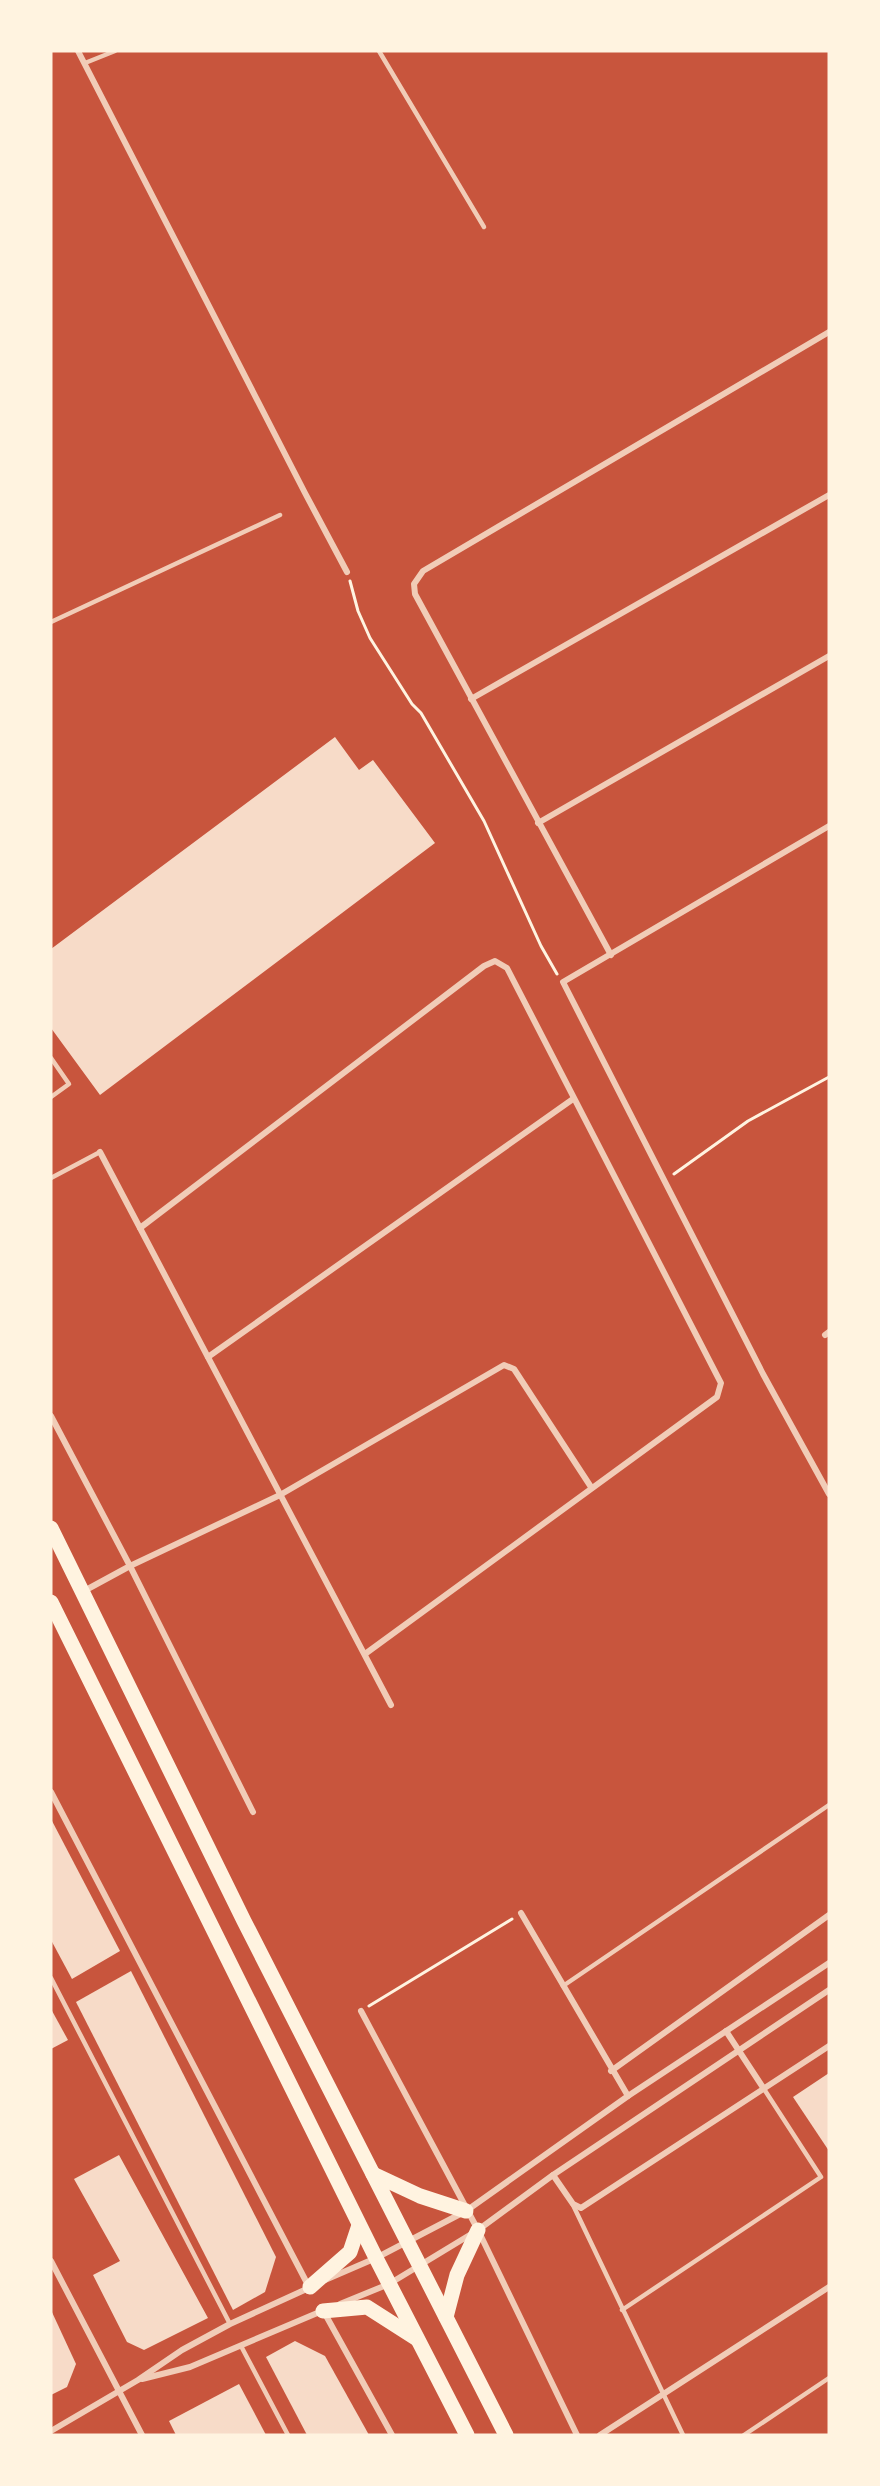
<svg xmlns="http://www.w3.org/2000/svg" width="880" height="2486" font-family="Raleway,sans-serif">
<style>
.building{fill:#f7dbc8}
.lines{fill:none;stroke-linecap:round;stroke-linejoin:round}
.path{stroke:#fff3e0;stroke-width:3}
.service{stroke:#f1ccb7;stroke-width:4.5}
.minor{stroke:#f1ccb7;stroke-width:6}
.trunk{stroke:#fff3e0;stroke-width:15}
</style>
<rect width="100%" height="100%" fill="#c8553d"/>
<g class="building">
<polygon points="335,737 359,770 373,760 435,843 100,1095 51,1028 51,949"/>
<polygon points="51,1819 120,1951 72,1979 51,1940"/>
<polygon points="131,1971 276,2257 265,2292 233,2310 76,2002"/>
<polygon points="51,2009 68,2040 51,2049"/>
<polygon points="829,2073 829,2151 793,2097"/>
<polygon points="119,2155 208,2318 144,2350 127,2342 93,2275 120,2261 74,2179"/>
<polygon points="51,2310 76,2364 67,2387 51,2395"/>
<polygon points="295,2341 325,2356 369,2435 307,2435 266,2357"/>
<polygon points="239,2384 266,2435 176,2435 169,2421"/>
</g>
<g class="lines">
<g class="path">
<polyline points="350,581 358,611 370,638 412,704 421,713 484,821 541,946 557,974"/>
<polyline points="674,1174 748,1121 829,1077"/>
<polyline points="369,2006 512,1919"/>
</g>
<g class="service">
<polyline points="379,51 484,227"/>
<polyline points="85,63 115,51"/>
<polyline points="51,622 280,515"/>
<polyline points="51,1058 69,1084 51,1097"/>
<polyline points="51,1178 100,1152"/>
<polyline points="51,1978 230,2324"/>
<polyline points="563,1986 829,1805"/>
<polyline points="573,2205 683,2435"/>
<polyline points="622,2310 821,2177 764,2089"/>
<polyline points="241,2346 288,2435"/>
<polyline points="744,2435 829,2378"/>
</g>
<g class="minor">
<polyline points="78,51 305,493 347,572"/>
<polyline points="471,699 829,495"/>
<polyline points="538,823 829,656"/>
<polyline points="829,826 563,982 763,1374 829,1494"/>
<polyline points="611,955 415,594 414,584 423,571 829,332"/>
<polyline points="100,1152 391,1705"/>
<polyline points="140,1228 484,966 495,961 507,968 721,1383 717,1397 365,1654"/>
<polyline points="825,1335 829,1332"/>
<polyline points="208,1357 573,1099"/>
<polyline points="51,1416 130,1566 253,1812"/>
<polyline points="84,1591 130,1566 280,1495 504,1365 514,1369 591,1487"/>
<polyline points="51,1792 309,2287"/>
<polyline points="521,1913 628,2096"/>
<polyline points="361,2011 478,2230 577,2435"/>
<polyline points="726,2031 764,2089"/>
<polyline points="611,2071 829,1915"/>
<polyline points="553,2175 573,2204 581,2208 829,2046"/>
<polyline points="51,2261 142,2435"/>
<polyline points="325,2280 376,2258 466,2211 628,2096 829,1963"/>
<polyline points="340,2304 389,2284 478,2230 553,2175 829,1990"/>
<polyline points="324,2312 392,2435"/>
<polyline points="142,2379 190,2367 322,2311"/>
<polyline points="51,2431 138,2380 182,2350 230,2324 311,2287"/>
<polyline points="600,2435 829,2287"/>
</g>
<g class="trunk">
<polyline points="51,1528 244,1921 506,2435"/>
<polyline points="51,1602 376,2258 467,2435"/>
<polyline points="373,2174 420,2196 466,2211"/>
<polyline points="310,2287 350,2252 359,2225"/>
<polyline points="323,2311 367,2307 417,2339"/>
<polyline points="446,2317 457,2275 478,2230"/>
</g>
</g>
<rect width="880" height="2486" fill="none" stroke="#fff3e0" stroke-width="105"/>
</svg>
